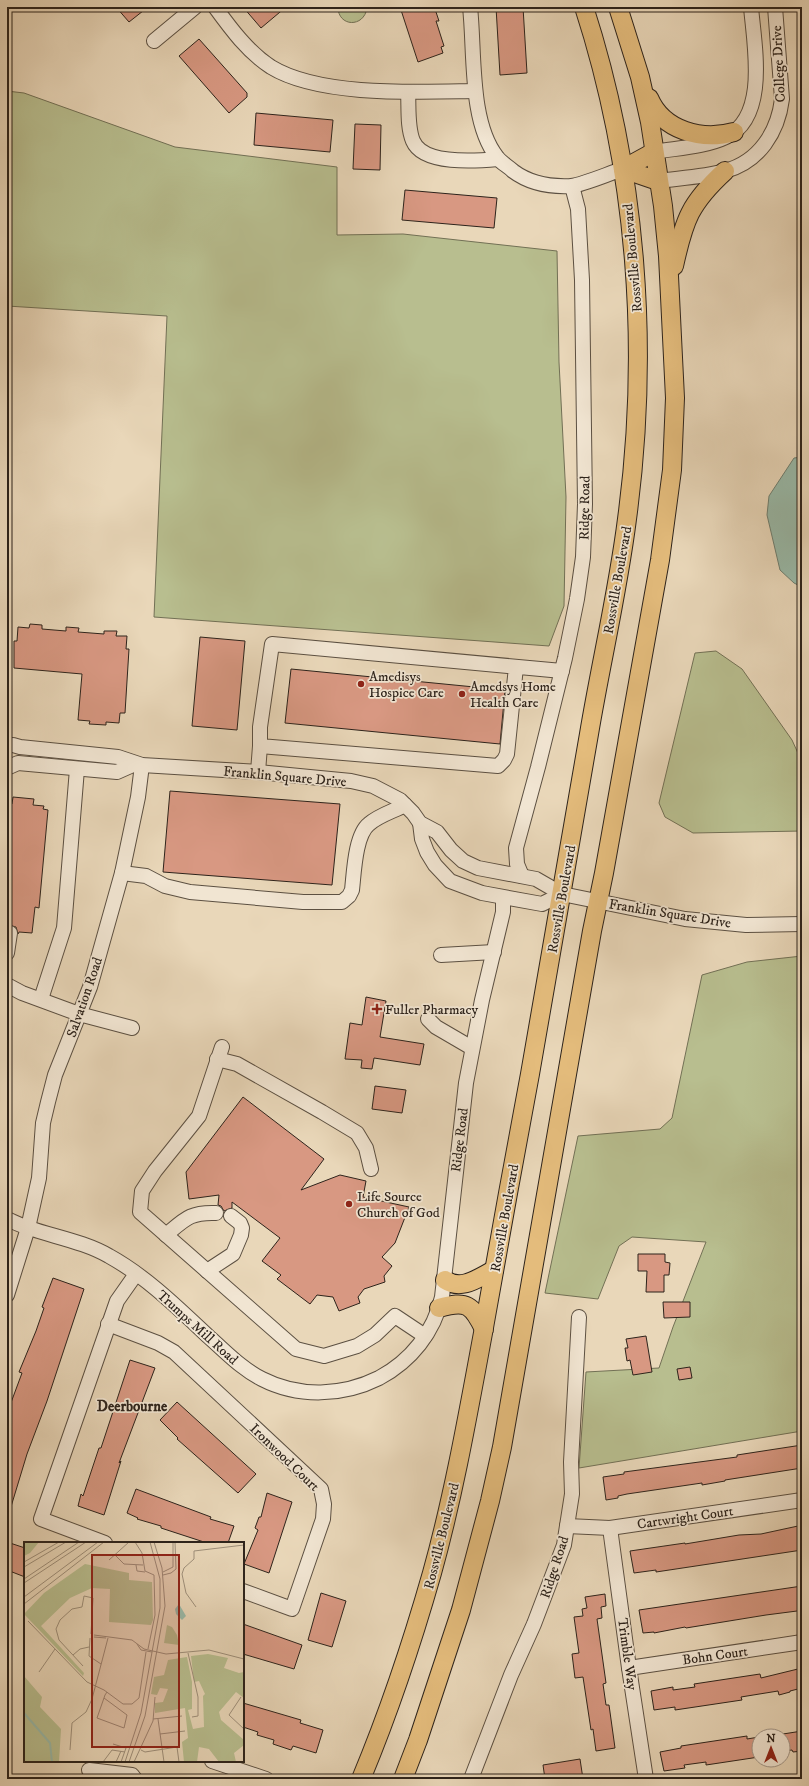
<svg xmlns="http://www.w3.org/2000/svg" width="809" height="1786" font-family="'IM FELL DW Pica',serif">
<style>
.green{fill:#b8be8f;stroke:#727055}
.water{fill:#99baa9;stroke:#6e7e70}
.building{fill:#d89882;stroke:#2d231b}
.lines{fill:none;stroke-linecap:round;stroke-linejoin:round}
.minor-casing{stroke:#5c5042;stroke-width:16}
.major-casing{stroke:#2d231b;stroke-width:20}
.minor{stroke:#f1e5d2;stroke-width:14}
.major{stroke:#e4bc7c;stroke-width:18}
.poi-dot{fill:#8f2418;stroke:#f1e5d2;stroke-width:1.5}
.labels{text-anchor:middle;stroke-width:3.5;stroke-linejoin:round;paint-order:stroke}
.street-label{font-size:14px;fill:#2d231b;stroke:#f1e5d2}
.poi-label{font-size:14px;fill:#2d231b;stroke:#f1e5d2;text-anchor:start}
.neighbourhood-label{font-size:15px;font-weight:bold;fill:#2d231b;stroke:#f1e5d2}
.inset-river{fill:none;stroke:#99baa9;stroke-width:2}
.inset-road{fill:none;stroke:#9e8f7a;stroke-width:1}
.view{fill:#8f2418;fill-opacity:0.15;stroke:#8f2418;stroke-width:2}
.inset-edge{fill:none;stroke:#2d231b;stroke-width:2}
</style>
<rect width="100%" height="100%" fill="#e9d7b9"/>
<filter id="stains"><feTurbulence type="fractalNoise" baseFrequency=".005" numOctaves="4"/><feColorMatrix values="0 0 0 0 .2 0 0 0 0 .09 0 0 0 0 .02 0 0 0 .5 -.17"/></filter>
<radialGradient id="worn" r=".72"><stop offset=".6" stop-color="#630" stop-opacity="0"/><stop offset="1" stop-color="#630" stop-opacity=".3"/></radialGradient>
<g class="green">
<path d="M338,7H367V8C364,28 338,27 338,7Z"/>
<polygon points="7,91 24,93 175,147 337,167 337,235 403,234 557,251 559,362 566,497 564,606 549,646 154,617 167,316 7,306"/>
<polygon points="716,651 742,669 792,740 802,762 802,831 693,833 665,817 659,803 695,653"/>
<polygon points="802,956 802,1431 579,1468 586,1372 659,1368 673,1327 706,1242 632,1237 619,1246 598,1299 545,1293 578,1136 660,1129 672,1118 702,975 747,962"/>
</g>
<polygon class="water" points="802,457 802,587 794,583 780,570 767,515 769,496 794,458"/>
<g class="building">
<polygon points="116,7 148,7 129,22"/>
<polygon points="243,7 286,7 261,28"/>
<polygon points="400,7 431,7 432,10 435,9 439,21 436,21 444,46 441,47 443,53 418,62"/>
<polygon points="496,7 523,7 527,73 500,75"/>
<polygon points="199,39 247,93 247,97 229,113 179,56"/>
<polygon points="256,113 333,120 330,152 254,145"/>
<polygon points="355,124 381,125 380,170 353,169"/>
<polygon points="405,190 497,198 494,228 402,220"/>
<polygon points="30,624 42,625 42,629 66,631 66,627 79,628 78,632 104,634 104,631 117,631 116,636 127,636 126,649 129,649 125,713 120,713 119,723 106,722 106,725 89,724 90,721 78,720 82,674 14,668 14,641 17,641 18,627 29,628"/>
<polygon points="200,637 245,641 237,730 192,726"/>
<polygon points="291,669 505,690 500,744 285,723"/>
<polygon points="170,791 340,804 332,885 163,872"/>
<polygon points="13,797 34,799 33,805 44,806 43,809 48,810 39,908 35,907 32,933 19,932 18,934 16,927 7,925 7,803 12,804"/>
<polygon points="366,997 386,1001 380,1037 424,1044 420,1065 374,1058 372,1069 361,1068 362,1060 345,1059 350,1023 362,1025"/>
<polygon points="375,1086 406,1090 402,1113 372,1109"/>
<polygon points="243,1097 324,1159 301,1190 340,1175 366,1181 363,1197 409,1207 395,1243 382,1257 392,1266 384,1276 385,1282 364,1289 358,1297 360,1303 339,1311 333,1297 317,1295 310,1304 277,1279 281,1275 262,1261 280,1238 232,1202 232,1208 224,1211 221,1206 218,1205 219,1195 189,1199 186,1172"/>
<polygon points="638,1254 665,1254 665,1262 670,1263 669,1275 664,1275 664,1292 646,1292 647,1271 638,1271"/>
<polygon points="53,1278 84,1289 47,1401 27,1454 10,1510 7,1509 7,1407 9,1408 22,1373 19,1372 36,1331 44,1308 42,1307"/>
<polygon points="663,1302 690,1302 690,1317 664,1318"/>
<polygon points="646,1336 652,1372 633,1375 630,1360 627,1361 625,1348 628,1348 626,1339"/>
<polygon points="130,1360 155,1368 119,1463 121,1461 104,1515 78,1506 81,1494 83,1496 99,1448 101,1448"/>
<polygon points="690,1367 692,1378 679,1380 677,1369"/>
<polygon points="177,1402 256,1474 238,1493 177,1439 178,1438 160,1420"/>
<polygon points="802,1445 802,1468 725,1480 725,1481 702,1485 702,1483 627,1494 618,1496 618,1498 606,1500 603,1477 624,1474 624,1472 737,1457 737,1455"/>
<polygon points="136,1489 211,1517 210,1519 234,1526 228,1543 207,1543 161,1528 161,1526 137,1519 138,1518 127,1513"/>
<polygon points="267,1493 292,1502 269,1573 244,1564 258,1530 255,1528 259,1517 261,1517"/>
<polygon points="798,1526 802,1527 802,1550 656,1572 656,1570 634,1573 630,1551 685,1543 685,1544 739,1535 761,1534"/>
<polygon points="7,1542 25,1548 25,1577 7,1570"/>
<polygon points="802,1586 802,1610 797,1611 766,1615 686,1628 685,1627 654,1633 654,1632 643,1633 639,1610"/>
<polygon points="321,1593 346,1601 332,1647 308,1640"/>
<polygon points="605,1594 606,1606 601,1607 602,1618 597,1619 606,1683 603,1684 606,1705 609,1705 615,1748 596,1751 593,1729 591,1730 583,1677 575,1678 572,1654 579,1653 574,1617 583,1616 582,1609 587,1608 585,1597"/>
<polygon points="243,1624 302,1645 294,1669 243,1654"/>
<polygon points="802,1668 802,1688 790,1691 790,1692 779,1695 778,1691 741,1697 742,1700 675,1710 675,1707 654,1710 651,1691 673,1687 673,1690 695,1687 694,1684 760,1674 761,1678"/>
<polygon points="243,1703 301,1720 300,1723 323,1730 316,1753 293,1746 291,1750 273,1744 274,1740 257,1735 258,1732 243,1727"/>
<polygon points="802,1731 802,1751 793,1752 792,1750 783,1751 783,1734"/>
<polygon points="747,1736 747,1739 759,1737 759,1757 706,1765 706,1762 684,1765 685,1768 664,1771 660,1752 681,1748 681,1746"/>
<polygon points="580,1759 583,1779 545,1779 543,1765"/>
</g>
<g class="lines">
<g class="minor-casing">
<g id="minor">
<path d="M215,7C231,29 248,52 271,67C320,97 418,92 475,91"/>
<path d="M470,7C475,51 469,122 497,157C501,163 508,166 513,171C529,183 551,187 571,186C582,185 610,173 623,169"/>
<polyline points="154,41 195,7"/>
<path d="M408,92C409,107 407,127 413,141C423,165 476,161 498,159"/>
<path d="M654,152C677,148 705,147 726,137C769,117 754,44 751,7"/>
<path d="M658,181C680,178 704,177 725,171C759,162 778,132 782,99L775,7"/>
<polyline points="516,667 507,754 504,760 498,766 260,746 260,727 272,644 562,671"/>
<polyline points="13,745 20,747 118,757 142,765 258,772 351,781 373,786 400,800 413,813 420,823 437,832 451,850 463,861 478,868 536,879 562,894 685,919 746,925 802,924"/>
<polyline points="9,767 18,763 117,772 135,764"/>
<polyline points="258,772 260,746"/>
<polyline points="420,823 422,839 427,852 435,865 450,881 482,893 542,904 562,894"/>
<path d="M122,873L146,876L165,886L190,892L303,902H342L349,896L352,890C354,873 355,835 369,824C379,815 394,811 405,805"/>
<polyline points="522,876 517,864 516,848 538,767 565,658 577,599 583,557 585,504 582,280 578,209 572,186"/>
<polyline points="7,953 10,933"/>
<polyline points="441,955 494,952"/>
<polyline points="7,985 22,993 79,1014 132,1028"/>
<polyline points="41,999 64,928 77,769"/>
<polyline points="428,1019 436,1027 472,1048"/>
<polyline points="222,1047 199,1116 155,1171 142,1191 140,1212 296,1349 324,1356 357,1346 375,1335 395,1316 425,1336"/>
<polyline points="217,1059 237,1064 322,1112 357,1133 366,1148 371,1169"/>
<path d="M7,1219C14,1222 22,1226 29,1228C55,1237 85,1242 109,1256C147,1277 179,1309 210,1338C227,1353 242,1369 262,1379C299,1398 343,1396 379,1378C411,1361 434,1332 442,1297L466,1083L482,1000L503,912V898"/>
<path d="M166,1235C185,1219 190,1212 216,1213"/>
<polyline points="207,1271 233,1254 241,1235 242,1228 240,1223 231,1216"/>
<polyline points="7,1295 28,1228 39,1178 43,1123 48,1102 55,1075 90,987 122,873 138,797 142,765"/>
<polyline points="108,1324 158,1343 174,1352 321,1489 324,1504 323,1519 292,1609 243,1591"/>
<polyline points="567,1526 610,1528 802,1500"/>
<polyline points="610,1528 629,1668 646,1779"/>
<polyline points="105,1543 41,1519 117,1301 136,1274"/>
<polyline points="629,1668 802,1642"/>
<polyline points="212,1761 266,1779"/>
<polyline points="89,1770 132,1775 135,1779"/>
<polyline points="471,1779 511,1675 534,1624 564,1545 572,1494 571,1462 579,1317"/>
</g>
</g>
<g class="major-casing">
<g id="major">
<path d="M649,98C663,131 702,141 734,132"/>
<polyline points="623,169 658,181"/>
<polyline points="623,169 654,152"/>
<path d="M674,266C684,220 690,203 725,171"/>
<path d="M445,1280C462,1291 478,1278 494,1270"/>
<path d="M439,1308C467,1300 472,1305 484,1329"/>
<path d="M361,1779C389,1712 412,1643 432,1573C454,1494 468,1414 483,1333C498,1247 514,1160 530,1074C550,961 569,847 589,734C601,662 618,591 627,519C650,348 637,171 584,7"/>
<polyline points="403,1779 418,1740 461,1610 490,1501 502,1447 592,931 604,873 660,560 672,470 675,398 668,256 663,206 650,122 640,77 618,7"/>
</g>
</g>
<use href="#minor" class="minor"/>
<use href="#major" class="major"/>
</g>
<g class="poi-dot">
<circle cx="361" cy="684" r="4"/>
<circle cx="462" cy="694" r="4"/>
<path d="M375 1003h4v4h4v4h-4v4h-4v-4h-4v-4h4z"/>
<circle cx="349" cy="1204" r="4"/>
</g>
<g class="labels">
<g class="street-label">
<text transform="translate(778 64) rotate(-93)" y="5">College Drive</text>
<text transform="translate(632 258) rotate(-95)" y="5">Rossville Boulevard</text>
<text transform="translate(584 508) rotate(-89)" y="5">Ridge Road</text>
<text transform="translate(617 580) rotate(-80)" y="5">Rossville Boulevard</text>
<text transform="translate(285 776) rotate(5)" y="5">Franklin Square Drive</text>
<text transform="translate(561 899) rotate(-80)" y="5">Rossville Boulevard</text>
<text transform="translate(670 913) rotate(9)" y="5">Franklin Square Drive</text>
<text transform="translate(84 997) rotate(-71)" y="5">Salvation Road</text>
<text transform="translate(459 1140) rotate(-83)" y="5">Ridge Road</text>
<text transform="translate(504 1218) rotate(-80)" y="5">Rossville Boulevard</text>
<text transform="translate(198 1327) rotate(42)" y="5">Trumps Mill Road</text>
<text transform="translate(285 1457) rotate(44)" y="5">Ironwood Court</text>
<text transform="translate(685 1517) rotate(-8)" y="5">Cartwright Court</text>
<text transform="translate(441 1536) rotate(-76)" y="5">Rossville Boulevard</text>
<text transform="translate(554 1567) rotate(-72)" y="5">Ridge Road</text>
<text transform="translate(628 1654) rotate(82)" y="5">Trimble Way</text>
<text transform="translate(715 1655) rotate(-8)" y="5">Bohn Court</text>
</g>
<g class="poi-label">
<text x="369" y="681">Amedisys<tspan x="369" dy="16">Hospice Care</tspan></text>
<text x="470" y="691">Amedsys Home<tspan x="470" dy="16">Health Care</tspan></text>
<text x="385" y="1014">Fuller Pharmacy</text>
<text x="357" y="1201">Life Source<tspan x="357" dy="16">Church of God</tspan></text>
</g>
<g class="neighbourhood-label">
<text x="132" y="1411">Deerbourne</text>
</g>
</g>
<g transform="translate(24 1542)">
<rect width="220" height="220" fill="#e9d7b9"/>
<path d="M15,0L6,11L0,14V1ZM61,22L105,31V38L128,40L129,78L127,83L85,80L86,47L68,46L46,56L17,84L60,131L59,134L0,72L20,51ZM143,83L148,85L153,93L155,103L140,101ZM184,112L204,116L200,126L215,131L220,130V156L212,150L195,170L197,178L220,198V203L210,211L212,220H195L185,207L175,205L173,220H160L158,200L164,196L161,166L131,171V161L139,160L144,147L136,146L133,153L127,152L130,135L140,133L144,118L163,115L168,140V167L164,168L169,187L180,185L179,154L181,152L175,139L170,140L167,114ZM0,134L18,155L16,165L37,187L35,220H0Z" fill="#b8be8f"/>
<path d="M155,62L162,74L158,78L152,72L151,67Z" fill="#99baa9"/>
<path class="inset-river" d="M0,171L26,201L28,220"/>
<path class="inset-road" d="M111,0L118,11L121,29L130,33M91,13L100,22L119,23M85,18L105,0M0,20L35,0M112,23L113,29L121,30M0,25L42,0M139,30L149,25V0M139,33L147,31L152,27L151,0M0,37L55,0M0,41L62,0M0,55L74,0M0,62L80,0M172,65L162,51L158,32L160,26L170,17V9L220,3M4,79L63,140L80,148L99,162H108L115,156L122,110M70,93L108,98L120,107L142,112L185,108L220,117M70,95L82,96M66,96L65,114L77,122M113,102L117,108L128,110M124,107L131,73L130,33M164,111L174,155V174L168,175M49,113L56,107L65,105M59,124L35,98L32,87L36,78L48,67L58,65L60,54L69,56L67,92M15,130L31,107M217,155L205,173L220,187M80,156L103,173L100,186L73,176L81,153L83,150M129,177L158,174M134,177L140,220M136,192L161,189M89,202L102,206L97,220M46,208L48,181L62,170L68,157L84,96M117,208L121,210L153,205L155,220M79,220L88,208L101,210M92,220L97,209M101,220L117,171L136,66V37L126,0M105,220L121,174L141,64L138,26L130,0M110,220L129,179L131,155"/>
<path class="view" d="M68,13H155V205H68Z"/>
<rect width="220" height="220" class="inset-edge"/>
</g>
<rect width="809" height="1786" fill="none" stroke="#e9d7b9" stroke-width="24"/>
<rect x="8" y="8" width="793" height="1770" fill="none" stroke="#2d231b" stroke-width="2"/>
<rect x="12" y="12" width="785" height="1762" fill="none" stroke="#2d231b"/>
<g transform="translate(771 1748)"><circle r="19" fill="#f1e5d2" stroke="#a39789"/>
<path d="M0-3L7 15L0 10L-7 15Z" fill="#8f2418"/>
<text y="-6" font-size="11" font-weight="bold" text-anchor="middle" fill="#2d231b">N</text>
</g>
<rect width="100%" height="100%" filter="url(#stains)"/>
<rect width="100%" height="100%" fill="url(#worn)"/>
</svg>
